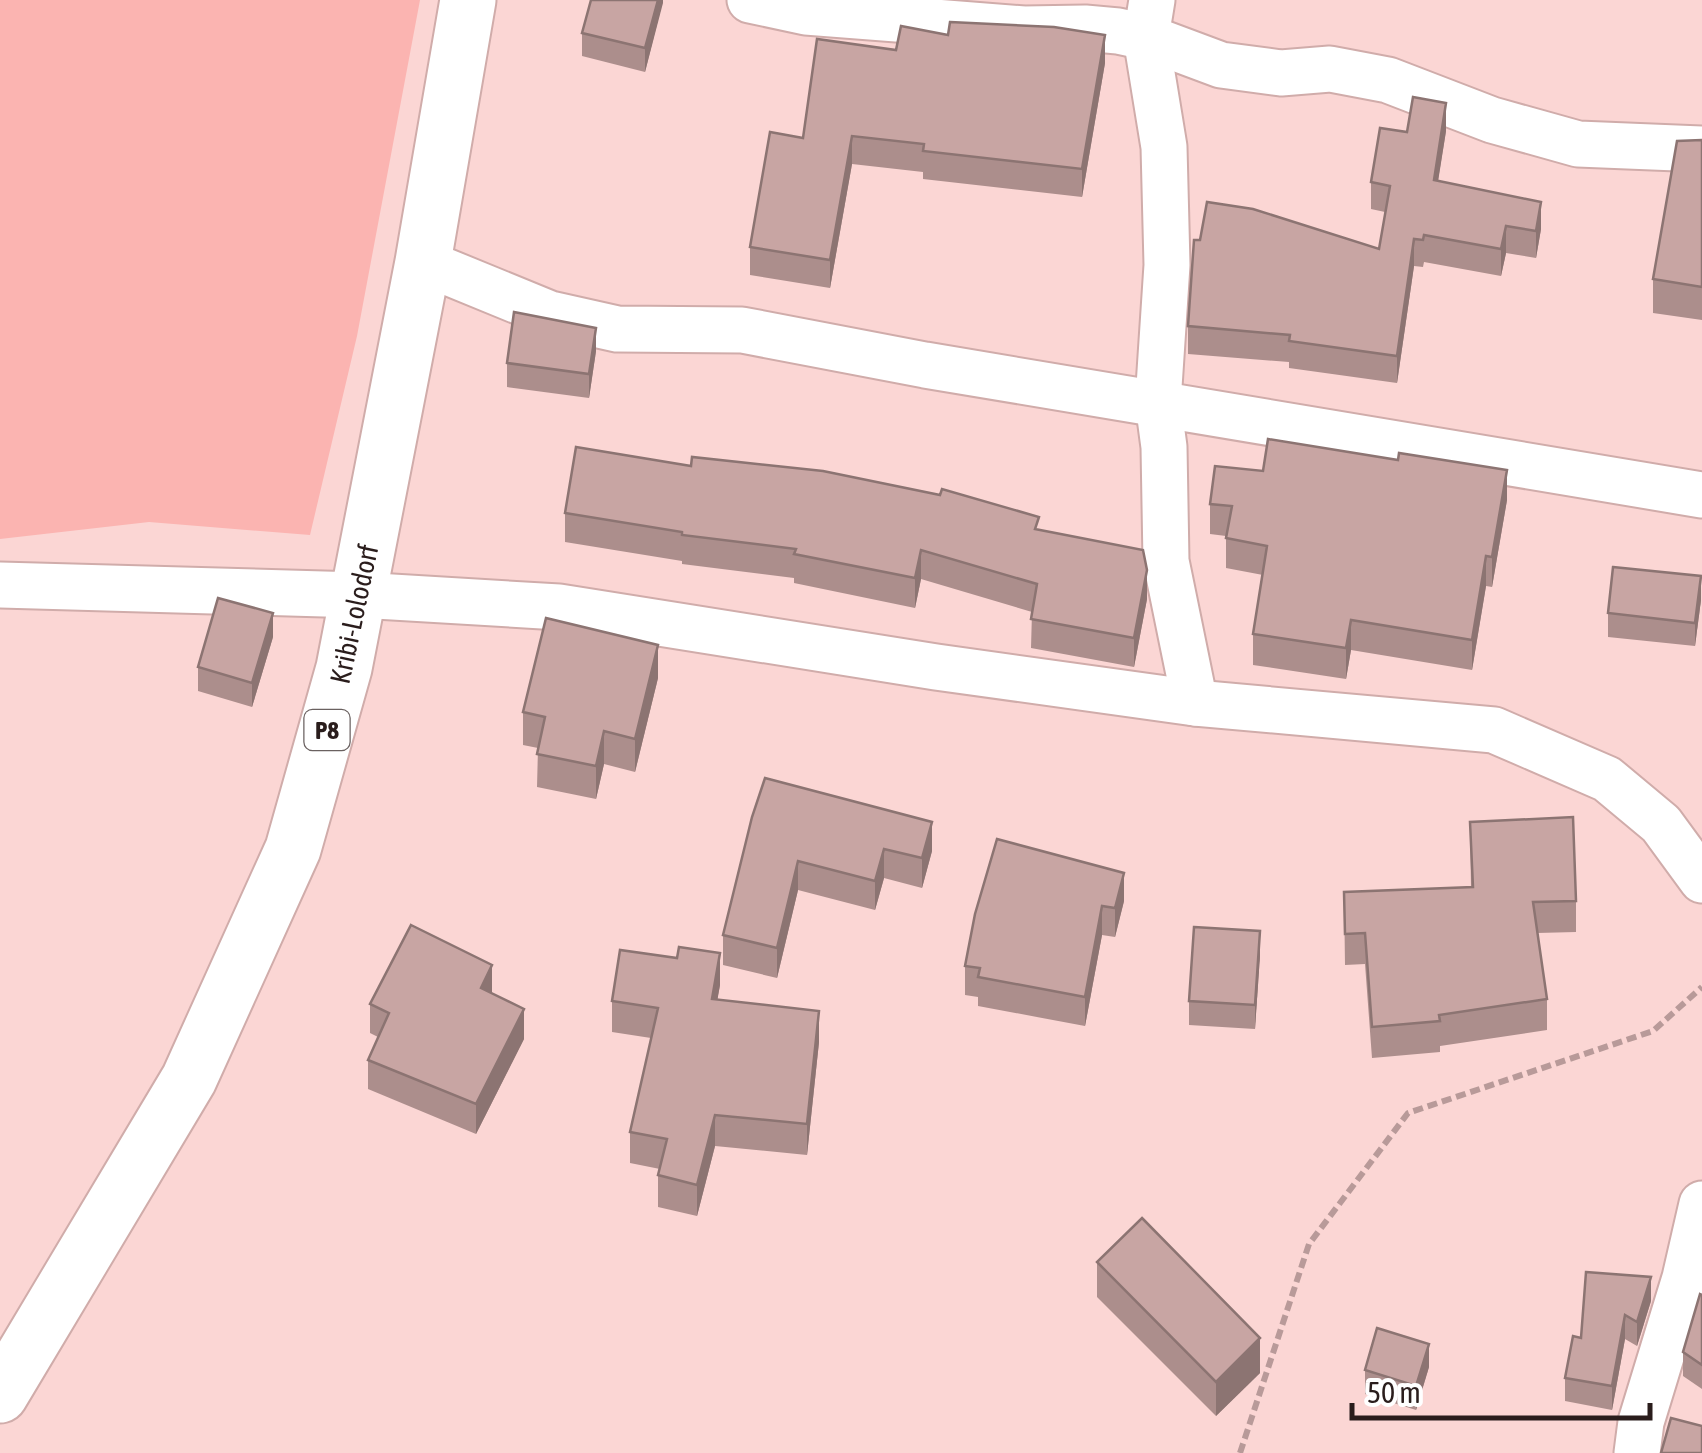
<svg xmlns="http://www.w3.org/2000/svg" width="1702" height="1453" font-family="'Asap Condensed',sans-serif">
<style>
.green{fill:#fbb4b1}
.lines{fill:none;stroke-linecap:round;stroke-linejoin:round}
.street-casing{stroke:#d0acaa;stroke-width:49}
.primary-casing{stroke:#d0acaa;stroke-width:59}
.path{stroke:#b89a99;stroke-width:6;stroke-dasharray:10 5;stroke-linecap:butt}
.street{stroke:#fff;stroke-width:45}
.primary{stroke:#fff;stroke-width:55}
.wall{fill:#ac8e8c}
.shaded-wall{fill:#8c7472}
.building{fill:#c8a5a3;stroke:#8c7472;stroke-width:2.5}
.labels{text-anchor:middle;stroke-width:9;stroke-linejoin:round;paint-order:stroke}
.shield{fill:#fff;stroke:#6a6160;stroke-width:2.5}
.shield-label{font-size:25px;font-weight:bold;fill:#2a1d1c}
.street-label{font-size:28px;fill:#2a1d1c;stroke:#fff}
</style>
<rect width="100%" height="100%" fill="#fbd6d4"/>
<polygon class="green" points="0,0 420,0 357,336 310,535 149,522 0,539"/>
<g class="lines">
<g class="street-casing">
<g id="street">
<polyline points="750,0 806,12 1024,29 1085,28 1118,31 1146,37 1221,65 1281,73 1330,69 1388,80 1492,120 1578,144 1702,149"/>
<polyline points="1152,0 1146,37 1164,147 1167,265 1158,402 1164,447 1166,561 1195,703"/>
<polyline points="423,262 550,314 617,329 742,330 925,365 1702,495"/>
<polyline points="0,585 359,595 559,607 936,667 1195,703 1494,730 1607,779 1661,824 1702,880"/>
<polyline points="1637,1453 1641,1422 1685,1278 1702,1204"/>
</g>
</g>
<g class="primary-casing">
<polyline id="primary" points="0,1395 189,1079 293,849 344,668 423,262 468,0"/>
</g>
<polyline class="path" points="1240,1453 1309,1244 1408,1113 1653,1031 1702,987"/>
<use href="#street" class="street"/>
<use href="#primary" class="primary"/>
</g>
<g class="wall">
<polygon points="663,0 645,72 582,56 582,33"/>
<polygon points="896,50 1105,63 1082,197 923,179 923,172 852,164 830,288 750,275 750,247 803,138"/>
<polygon points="1446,131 1438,180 1541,229 1536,258 1506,253 1501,276 1424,262 1423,267 1414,266 1397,383 1289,368 1289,362 1188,354 1188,326 1379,249 1385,212 1371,209 1371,182 1407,132"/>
<polygon points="1702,140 1702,320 1653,313 1653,279"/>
<polygon points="596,351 589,398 507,387 507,363"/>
<polygon points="1507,500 1492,587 1486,586 1472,670 1351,650 1346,679 1253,665 1253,634 1263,575 1226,568 1226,536 1210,534 1210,504"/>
<polygon points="565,513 1039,530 1147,599 1134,667 1031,648 1032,612 921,579 915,608 794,583 794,578 682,564 682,561 565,542"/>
<polygon points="1701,600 1695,646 1608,637 1608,613"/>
<polygon points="273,637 252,707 198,691 198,667"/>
<polygon points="658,678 635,772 604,764 596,799 537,787 538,748 523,745 523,712"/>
<polygon points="752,817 932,851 922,888 884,878 875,910 798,890 777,978 723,965 723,935"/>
<polygon points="1470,822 1576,901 1576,932 1537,933 1547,999 1547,1030 1440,1046 1440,1052 1372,1058 1365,964 1345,965 1344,892 1471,887"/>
<polygon points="1124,901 1115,937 1102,935 1085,1026 978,1006 978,997 965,995 965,966 975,914"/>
<polygon points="1260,955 1255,1029 1189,1025 1189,1001"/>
<polygon points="720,985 717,1000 819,1042 807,1155 715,1146 697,1216 658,1207 658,1175 660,1169 630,1163 630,1132 651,1038 612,1032 612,1001"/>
<polygon points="492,994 524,1039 476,1134 368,1089 368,1060 378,1037 370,1033 370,1004"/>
<polygon points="1097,1262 1260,1373 1216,1416 1097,1297"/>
<polygon points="1702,1295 1702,1389 1683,1376 1683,1352"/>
<polygon points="1651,1301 1637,1346 1625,1339 1612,1410 1565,1401 1565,1378 1581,1338"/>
<polygon points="1429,1367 1416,1410 1365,1394 1365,1370"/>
</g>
<g class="shaded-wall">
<polygon points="658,0 663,0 663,3 645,72 645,48"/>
<polygon points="1105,35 1105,63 1082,197 1082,169"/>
<polygon points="1446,103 1446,131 1434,207 1434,180"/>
<polygon points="852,136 852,164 830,288 830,260"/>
<polygon points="1541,202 1541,229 1536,258 1536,231"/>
<polygon points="1506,226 1506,253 1501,276 1501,249"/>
<polygon points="1414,239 1414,266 1397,383 1397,356"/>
<polygon points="596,328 596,351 589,398 589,374"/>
<polygon points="1507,470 1507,500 1492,587 1492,557"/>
<polygon points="921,550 921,579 915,608 915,578"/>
<polygon points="1486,556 1486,586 1472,670 1472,640"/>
<polygon points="1147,570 1147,599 1134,667 1134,638"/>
<polygon points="1701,576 1701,600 1695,646 1695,623"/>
<polygon points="273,613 273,637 252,707 252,683"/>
<polygon points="1351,620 1351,650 1346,679 1346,648"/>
<polygon points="658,645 658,678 635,772 635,739"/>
<polygon points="604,731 604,764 596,799 596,766"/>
<polygon points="932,822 932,851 922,888 922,858"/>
<polygon points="884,849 884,878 875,910 875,881"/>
<polygon points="798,861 798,890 777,978 777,948"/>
<polygon points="1124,873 1124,901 1115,937 1115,908"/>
<polygon points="1102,906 1102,935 1085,1026 1085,997"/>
<polygon points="1260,931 1260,955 1255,1029 1255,1005"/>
<polygon points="720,953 720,985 712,1031 712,999"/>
<polygon points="492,965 492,995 481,988"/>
<polygon points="524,1009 524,1039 476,1134 476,1104"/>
<polygon points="819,1011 819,1042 807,1155 807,1124"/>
<polygon points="715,1115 715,1146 697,1216 697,1185"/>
<polygon points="1651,1277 1651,1301 1637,1346 1637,1322"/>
<polygon points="1625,1315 1625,1339 1612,1410 1612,1386"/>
<polygon points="1260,1338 1260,1373 1216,1416 1216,1382"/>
<polygon points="1429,1344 1429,1367 1416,1410 1416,1386"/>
</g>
<g class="building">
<polygon points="591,0 658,0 645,48 582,33"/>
<polygon points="950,22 1054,27 1105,35 1082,169 923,151 924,144 852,136 830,260 750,247 770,132 803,138 817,39 896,50 901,26 948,35"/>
<polygon points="1413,97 1446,103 1434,180 1541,202 1536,231 1506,226 1501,249 1424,235 1423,240 1414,239 1397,356 1289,341 1290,335 1188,326 1194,240 1200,240 1207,202 1253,209 1379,249 1390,186 1371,182 1380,128 1407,132"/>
<polygon points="1702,140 1702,287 1653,279 1677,141"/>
<polygon points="514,312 596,328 589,374 507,363"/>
<polygon points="1268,439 1398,460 1399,453 1507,470 1492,557 1486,556 1472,640 1351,620 1346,648 1253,634 1267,546 1226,538 1232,506 1210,504 1215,466 1263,471"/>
<polygon points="576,447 691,466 692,457 823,471 940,495 942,489 1039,517 1035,529 1143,550 1147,570 1134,638 1031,619 1037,584 921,550 915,578 794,554 796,549 682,535 682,532 565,513"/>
<polygon points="1613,567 1701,576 1695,623 1608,613"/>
<polygon points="218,598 273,613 252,683 198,667"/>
<polygon points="546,618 658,645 635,739 604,731 596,766 537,754 545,717 523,712"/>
<polygon points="765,778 932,822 922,858 884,849 875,881 798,861 777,948 723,935 752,817"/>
<polygon points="1573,817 1576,901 1533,902 1547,999 1439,1015 1440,1021 1372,1027 1365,933 1345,934 1344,892 1473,887 1470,822"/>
<polygon points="997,839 1124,873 1115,908 1102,906 1085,997 978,977 980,968 965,966 975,914"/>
<polygon points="411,925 492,965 481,988 524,1009 476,1104 368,1060 389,1013 370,1004"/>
<polygon points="1194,927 1260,931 1255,1005 1189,1001"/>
<polygon points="679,947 720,953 712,999 819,1011 807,1124 715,1115 697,1185 658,1175 667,1139 630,1132 658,1008 612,1001 620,950 677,958"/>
<polygon points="1142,1218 1260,1338 1216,1382 1097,1262"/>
<polygon points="1586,1272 1651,1277 1637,1322 1625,1315 1612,1386 1565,1378 1573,1336 1581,1338"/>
<polygon points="1700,1294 1702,1295 1702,1365 1683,1352"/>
<polygon points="1377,1328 1429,1344 1416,1386 1365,1370"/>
<polygon points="1671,1418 1702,1426 1702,1453 1661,1453"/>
</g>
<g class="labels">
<rect class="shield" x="304.5" y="710" width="45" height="40" rx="8"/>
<g class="shield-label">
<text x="327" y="739">P8</text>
</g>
<g class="street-label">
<text transform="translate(354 614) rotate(-78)" y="10">Kribi-Lolodorf</text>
</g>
</g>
<path d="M1352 1403v15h298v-15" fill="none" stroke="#2a1d1c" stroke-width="5"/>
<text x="1367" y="1403" font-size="30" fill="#2a1d1c" stroke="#ffffff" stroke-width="8" paint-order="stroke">50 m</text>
</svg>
